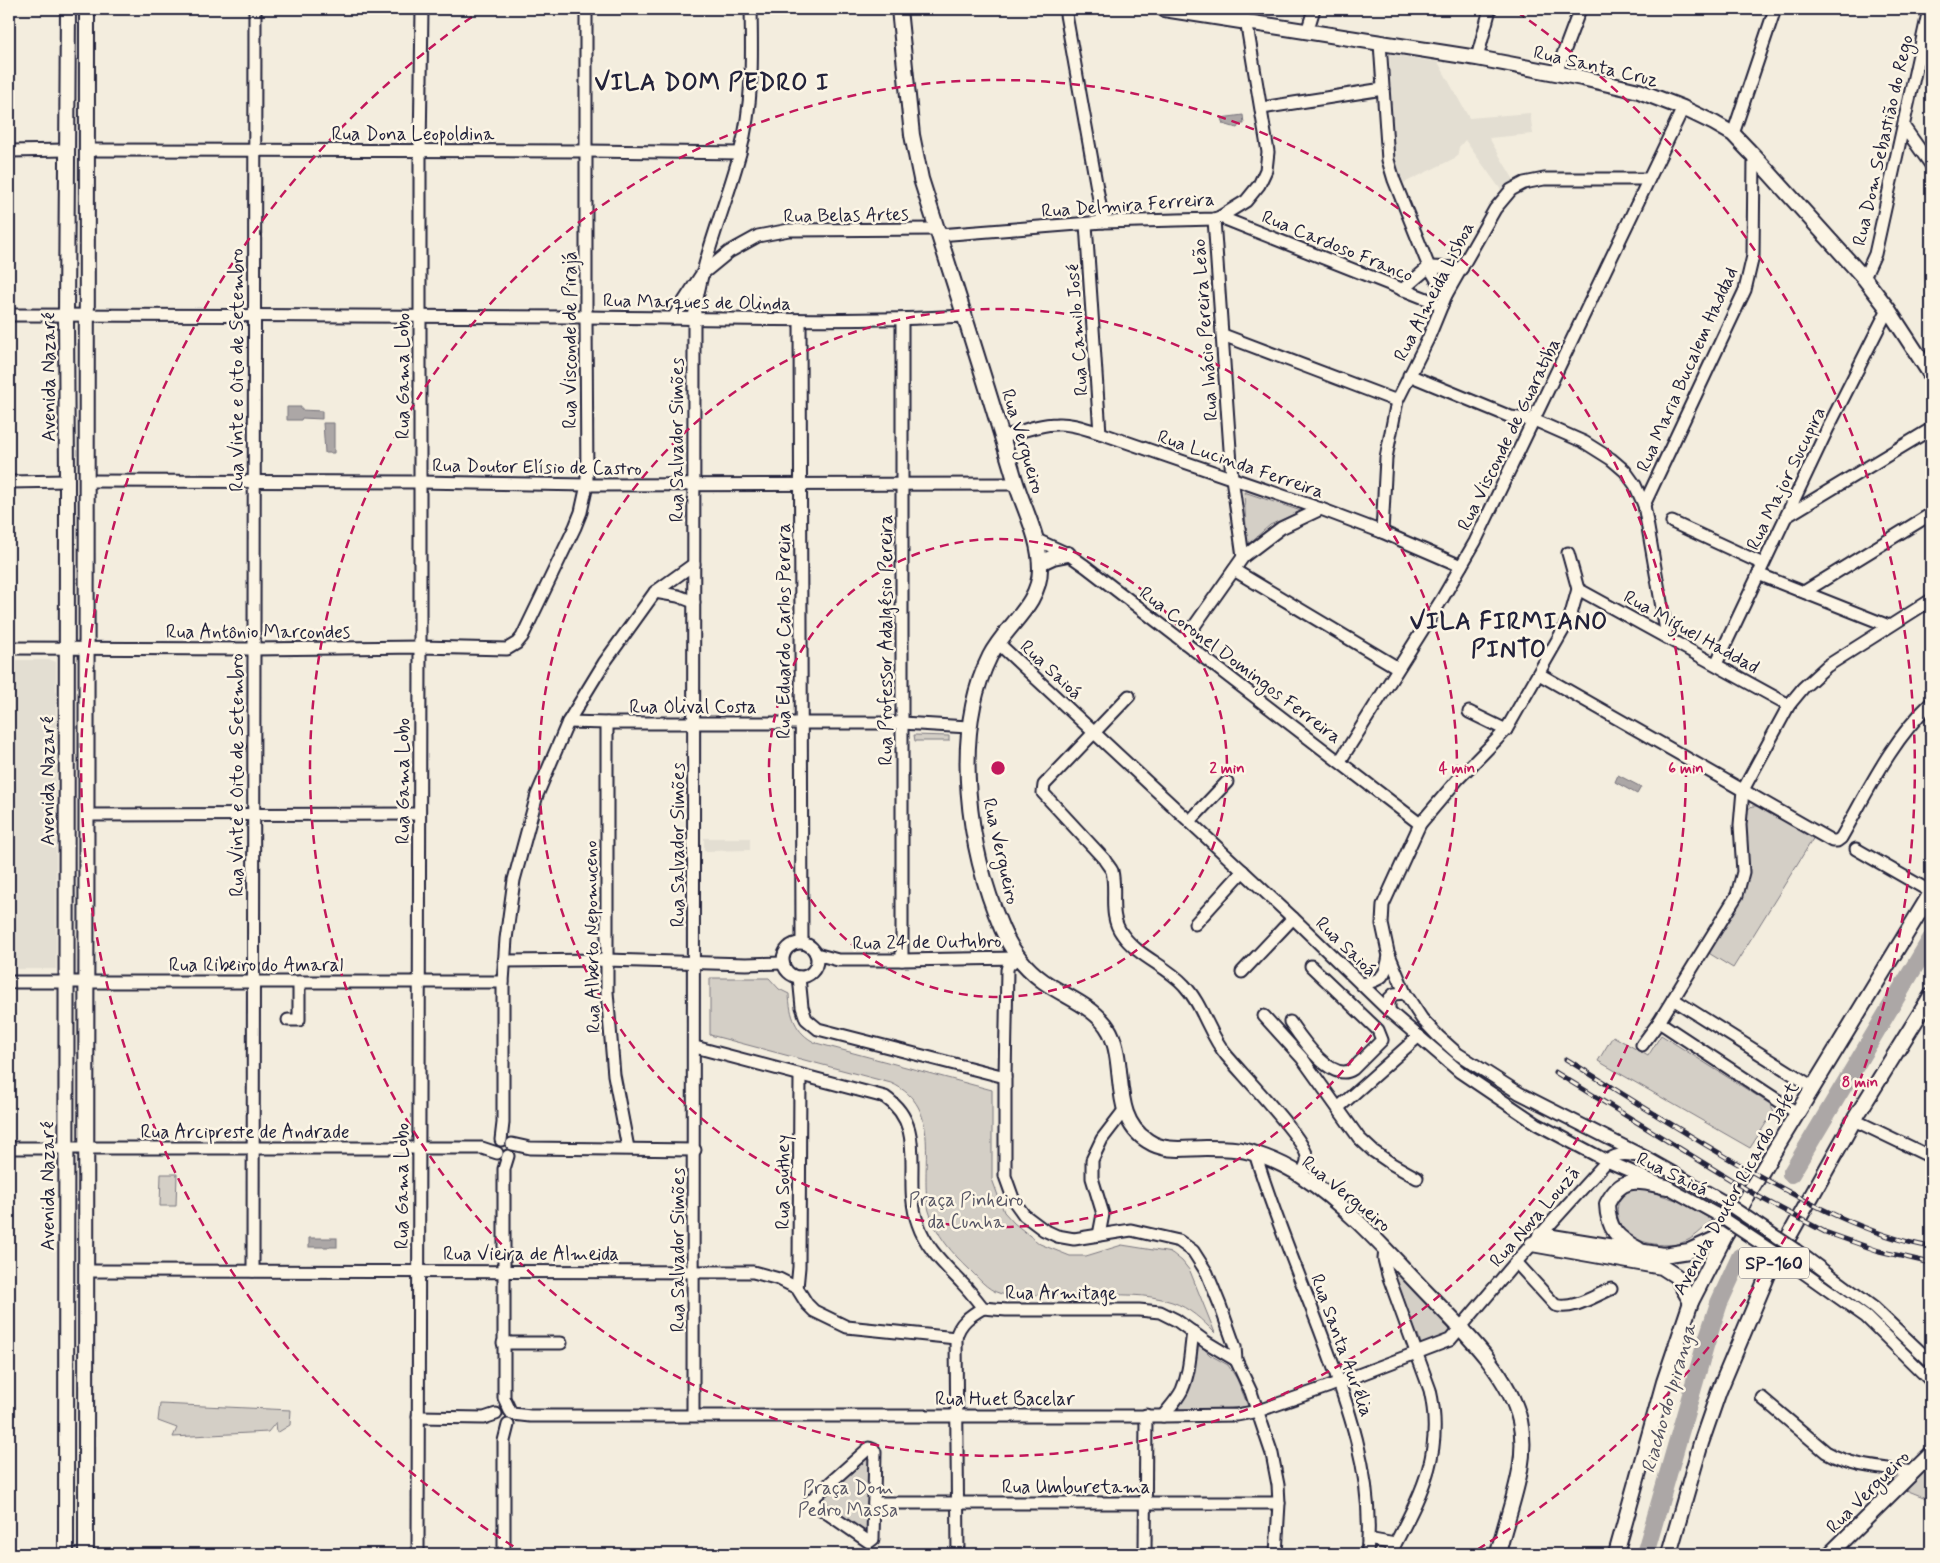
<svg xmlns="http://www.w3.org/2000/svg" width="1940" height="1563" font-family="Mynerve,sans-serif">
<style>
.built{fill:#e3ded2}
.green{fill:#d4cfc6;stroke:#7b7880}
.water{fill:#aca7a6;stroke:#75727b}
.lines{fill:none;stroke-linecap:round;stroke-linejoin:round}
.river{stroke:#aca7a6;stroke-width:18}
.minor-casing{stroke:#22223b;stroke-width:15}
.major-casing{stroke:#22223b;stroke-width:18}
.minor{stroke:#fcf5e5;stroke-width:11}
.major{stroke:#fcf5e5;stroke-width:14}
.rail-casing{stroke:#22223b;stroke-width:5}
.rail{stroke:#fcf5e5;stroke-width:3;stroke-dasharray:9;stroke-linecap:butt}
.minor-bridge-casing{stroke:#22223b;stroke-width:15;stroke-linecap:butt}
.minor-bridge{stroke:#fcf5e5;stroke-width:11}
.ring{fill:none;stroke:#c2185b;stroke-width:2.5;stroke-dasharray:9 6}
.labels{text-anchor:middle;stroke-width:5;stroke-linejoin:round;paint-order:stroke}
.shield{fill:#fcf5e5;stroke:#63616e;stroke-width:1}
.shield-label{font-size:18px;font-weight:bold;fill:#22223b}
.street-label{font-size:19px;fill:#22223b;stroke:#fcf5e5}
.park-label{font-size:19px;fill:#575665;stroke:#fcf5e5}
.water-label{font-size:20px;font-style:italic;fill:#525160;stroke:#fcf5e5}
.district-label{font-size:24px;font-weight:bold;letter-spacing:1px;fill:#22223b;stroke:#fcf5e5}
.centre{fill:#c2185b;stroke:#fcf5e5;stroke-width:2.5}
.ring-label{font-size:15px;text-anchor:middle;font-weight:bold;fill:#c2185b;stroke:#fcf5e5;stroke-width:5;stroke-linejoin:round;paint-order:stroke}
</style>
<rect width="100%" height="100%" fill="#f3edde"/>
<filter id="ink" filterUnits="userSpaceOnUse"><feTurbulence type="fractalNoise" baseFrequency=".02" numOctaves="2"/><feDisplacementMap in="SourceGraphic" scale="10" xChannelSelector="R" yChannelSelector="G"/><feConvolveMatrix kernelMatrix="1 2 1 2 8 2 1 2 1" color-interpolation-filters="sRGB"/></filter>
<g filter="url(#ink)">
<g class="built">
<polygon points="1389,54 1438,62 1469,118 1530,113 1533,134 1489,138 1514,180 1501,190 1465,140 1459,147 1457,157 1404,183 1398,169 1393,142"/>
<polygon points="9,660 51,660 56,662 56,969 9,969"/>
<polygon points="704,838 750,838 750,850 704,851"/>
</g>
<g class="green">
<polygon points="1244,492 1301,511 1270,525 1247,545"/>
<polygon points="914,735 949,736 949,741 915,741"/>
<path d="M1752,806H1759L1814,837L1733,968L1707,952C1719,933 1744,901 1747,881C1752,858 1744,834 1746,811Z"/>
<path d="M710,978H769L779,989L789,994C790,1015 795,1033 816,1043L992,1090V1179L1004,1212L1014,1223L1040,1244L1070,1256H1086L1122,1245L1172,1253L1182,1261L1190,1271L1215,1333C1202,1320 1190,1308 1172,1302C1146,1293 1119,1295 1092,1295C1064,1295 1035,1295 1007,1295C990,1293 981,1281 970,1270C952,1253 936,1235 929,1211C918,1167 945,1107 891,1083L710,1035Z"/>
<polygon points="1661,1035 1770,1104 1774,1111 1750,1148 1598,1061 1613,1036 1648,1056"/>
<polygon points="161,1174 177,1174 176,1206 160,1206"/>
<path d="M1636,1187L1679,1201L1712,1220C1703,1229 1694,1239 1681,1243C1665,1248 1634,1243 1623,1230C1615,1219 1615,1199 1626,1191C1628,1189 1633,1188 1636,1187Z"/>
<polygon points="1391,1274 1405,1275 1447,1318 1444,1324 1455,1335 1422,1347 1418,1334 1413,1336"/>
<path d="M1196,1341L1210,1355L1228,1365L1237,1379L1248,1406L1228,1409L1175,1412C1194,1391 1195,1367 1196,1341Z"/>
<polygon points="160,1404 291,1410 290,1425 277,1433 276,1422 268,1432 173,1437 177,1428 158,1421"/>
<polygon points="871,1449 869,1539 813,1500"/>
<polygon points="1931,1465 1931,1500 1906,1490"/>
</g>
<g class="water">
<polygon points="1243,115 1244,124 1240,124 1237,128 1223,124 1221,118"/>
<polygon points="287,407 301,407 301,410 322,411 322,419 302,418 301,420 287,420"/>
<polygon points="323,423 334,423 334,453 325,453"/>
<polygon points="1618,775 1641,787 1637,794 1615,782"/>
<rect x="309" y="1238" width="28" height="9"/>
</g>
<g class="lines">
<g class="river">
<polyline points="1791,1174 1931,939"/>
<polyline points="1645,1554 1705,1346 1719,1303 1740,1257"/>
</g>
<g class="minor-casing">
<g id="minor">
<polyline points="1065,9 1103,222"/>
<polyline points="1307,32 1314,9"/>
<polyline points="1380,43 1388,160 1394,180 1429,267 1446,295"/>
<polyline points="1477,58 1490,9"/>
<polyline points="1556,73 1580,9"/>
<polyline points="1262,108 1383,89"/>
<polyline points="1904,127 1931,165"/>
<polyline points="1733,134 1775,9"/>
<polyline points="86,150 587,151 740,153"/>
<polyline points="9,151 67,150"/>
<polyline points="1220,217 1442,305"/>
<polyline points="1214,219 1232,478 1243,557"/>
<polyline points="1086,224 1100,433"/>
<polyline points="939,235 1103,222 1214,219 1220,217 1246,201 1259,185 1266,170 1268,152 1246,20"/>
<polyline points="1864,278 1875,254 1929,9"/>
<polyline points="1402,290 1429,267 1462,268"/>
<path d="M9,315C201,316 393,315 585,317C712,318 838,323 965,316"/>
<polyline points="673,318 701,275 729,252 758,236 789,230 937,229"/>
<polyline points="800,320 802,942"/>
<polyline points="902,320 902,960"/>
<polyline points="1223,335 1397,401"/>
<polyline points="1409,375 1511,417 1534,420 1584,442 1611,459 1625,471 1635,485 1644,505 1667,636"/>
<path d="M1003,437C1020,432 1039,424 1057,424C1072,423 1086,429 1100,433L1321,509L1382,532L1461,566"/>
<polyline points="87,481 420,482 587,485 1016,484"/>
<polyline points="9,482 67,481"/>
<polyline points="1644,505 1745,290 1753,256 1754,156"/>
<polyline points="1787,516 1931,429"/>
<polyline points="1672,522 1763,564"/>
<polyline points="1382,532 1386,458 1397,401 1428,339 1446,295 1495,209 1511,190 1524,183 1544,179 1648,179"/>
<polyline points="1037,540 1068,554 1085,566 1420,824"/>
<polyline points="1568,553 1578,589 1570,618 1506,730 1458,779 1420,824 1383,905 1382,924 1388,952 1405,993 1422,1019 1438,1036 1458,1054 1519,1093 1647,1158 1723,1201"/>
<polyline points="1234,570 1398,668"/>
<polyline points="1758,574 1889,626"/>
<polyline points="1578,589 1789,705"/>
<polyline points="655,592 678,596 694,602"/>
<polyline points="1804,592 1931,514"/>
<polyline points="1183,642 1243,557 1281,528 1321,509"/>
<polyline points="998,643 1293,918 1389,1011 1460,1072 1537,1124 1607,1161 1667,1187 1716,1214"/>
<polyline points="9,648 254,649 420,647 507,649 517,643 522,637 575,527 581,512 587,485 586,317 586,9"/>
<polyline points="1716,664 1828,428 1888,309"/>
<path d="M1539,674L1832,841H1837L1841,838C1868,791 1891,741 1931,703"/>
<path d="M1129,696L1044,785L1043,793L1104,859C1106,863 1110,867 1112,871C1117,892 1108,915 1122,934C1138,957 1166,965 1184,985C1203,1005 1209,1035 1227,1056C1242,1074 1305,1139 1307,1157C1308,1164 1304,1169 1300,1175"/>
<polyline points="1469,712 1506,730"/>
<polyline points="568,722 607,723 902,723 968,727"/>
<polyline points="607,723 607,992 614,1075 628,1148"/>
<polyline points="1340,761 1442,599 1475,542 1683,108"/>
<polyline points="86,815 419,814"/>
<polyline points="1190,821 1227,782"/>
<polyline points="1856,849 1931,892"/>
<polyline points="1195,924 1243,871"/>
<circle cx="800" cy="960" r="17"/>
<polyline points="816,954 838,960 902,960 1017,958"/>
<polyline points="1017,958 1008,966 1007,970 1005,1077 1005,1176 1014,1201 1024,1215 1044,1230 1057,1236 1074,1239 1131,1230 1179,1241 1193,1251 1207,1273 1220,1305 1235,1347 1236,1360 1251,1392 1272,1454 1278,1485 1279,1503 1276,1554"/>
<polyline points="504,961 606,960 746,964 783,963"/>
<polyline points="1242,972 1293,918"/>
<polyline points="799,977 802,1007 806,1019 818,1029 1005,1077"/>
<polyline points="9,982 503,982"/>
<path d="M1361,984C1382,981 1386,976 1389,955"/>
<polyline points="1673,999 1813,1087"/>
<polyline points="1389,1011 1389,999 1394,994 1405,993"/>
<polyline points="1264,1016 1302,1058 1359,1138 1373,1151 1392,1164 1417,1178"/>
<polyline points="288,1020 299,1020 299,982"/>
<path d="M1290,1022C1301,1038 1331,1084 1353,1069L1382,1040L1378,1030L1311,966"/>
<polyline points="1659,1022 1797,1113"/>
<polyline points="1642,1045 1659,1022 1737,895 1743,872 1740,825 1743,790 1789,705 1803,688 1827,666 1931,600"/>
<path d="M695,1047L885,1097C930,1128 901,1178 918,1224C926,1248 944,1264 961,1282C969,1290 976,1299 983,1308L1006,1310H1139L1160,1312L1176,1320L1206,1342L1236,1360"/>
<polyline points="1338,1108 1419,1036"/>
<polyline points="1854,1120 1931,1157"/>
<polyline points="501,1140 503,1123 503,982 506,939 514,880 537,795 568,722 604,663 655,592 694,564"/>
<polyline points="512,1144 530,1148 695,1150"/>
<polyline points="9,1148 482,1148 497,1153"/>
<path d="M1255,1153C1273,1213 1298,1272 1320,1330C1347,1402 1375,1477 1367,1554"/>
<polyline points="508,1156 504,1169 504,1398 510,1411"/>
<polyline points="1099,1235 1103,1214 1092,1178 1092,1160 1102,1139 1125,1109"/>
<path d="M1385,1248L1384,1259L1388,1275L1430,1390C1445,1456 1419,1497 1390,1554"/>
<polyline points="1796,1250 1874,1308 1931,1362"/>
<polyline points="1787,1261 1866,1317 1931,1381"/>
<path d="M1516,1262L1555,1305C1572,1311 1596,1295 1611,1289"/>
<polyline points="86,1271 753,1272 779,1279 797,1288 807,1304 814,1311 847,1327 956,1338"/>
<polyline points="253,1271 255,9"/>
<polyline points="797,1288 799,1267 800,1075"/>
<polyline points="503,1343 561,1343"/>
<path d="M1762,1398L1826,1452C1852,1467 1884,1468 1914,1472"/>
<path d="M512,1414L530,1416H1163L1237,1415L1258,1411L1327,1387L1450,1340L1516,1262L1607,1161C1619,1151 1633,1155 1647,1158"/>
<path d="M693,1415L694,318C701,260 725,209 740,153C753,105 752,58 751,9"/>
<path d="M1163,1416C1169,1408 1177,1400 1182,1390C1190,1372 1190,1352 1193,1332"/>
<polyline points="418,1417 484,1418 496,1414"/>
<polygon points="869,1448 874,1450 875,1452 873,1539 869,1542 811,1502 811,1500"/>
<polyline points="874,1503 1279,1503"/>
<polyline points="1368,1539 1395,1544"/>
<polyline points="418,1554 420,647 420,151 422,9"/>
<polyline points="504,1554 504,1441 508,1425"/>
<path d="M958,1554L956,1338C959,1323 971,1315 983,1308"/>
<polyline points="1145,1554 1146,1415"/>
</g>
</g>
<g class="major-casing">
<g id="major">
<path d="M899,9L912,135L921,179C953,279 985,379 1015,480C1024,510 1040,537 1040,569C1040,605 1005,626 990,656C951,734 968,850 1002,929C1011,950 1024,967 1043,981C1065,997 1097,1007 1110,1032C1127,1066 1110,1118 1148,1141C1166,1153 1186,1148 1206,1148C1222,1148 1241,1148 1256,1154C1271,1159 1289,1167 1302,1176C1347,1206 1383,1247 1420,1286C1455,1323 1509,1371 1520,1421C1530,1465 1507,1512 1498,1554"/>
<polyline points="1164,9 1477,58 1582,78 1639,91 1683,108 1714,123 1733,134 1754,156 1864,278 1888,309 1931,375"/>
<polyline points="1040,563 1053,557 1068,554"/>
<polyline points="1540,1235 1663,1255 1689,1251 1726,1234"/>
<polyline points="1532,1244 1662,1267 1676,1276 1691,1302"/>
<path d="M1638,1249C1617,1238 1608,1229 1607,1204C1622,1174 1639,1181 1667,1187"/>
<polyline points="66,1554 67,481 66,315 68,9"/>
<polyline points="86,1554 87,9"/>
<polyline points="1616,1554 1664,1382 1691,1302 1726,1234 1753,1186 1931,893"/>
<polyline points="1669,1554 1701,1443 1719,1391 1769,1272 1854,1120 1931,996"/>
<polyline points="1830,1554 1931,1454"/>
</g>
</g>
<use href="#minor" class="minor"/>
<use href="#major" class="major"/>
<g class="rail-casing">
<g id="rail">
<path d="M1566,1059C1626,1096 1685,1134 1747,1169C1802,1200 1868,1236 1931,1247"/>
<polyline points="1555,1072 1759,1197 1825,1232 1879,1251 1931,1263"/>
</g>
</g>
<use href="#rail" class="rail"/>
<g class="minor-bridge-casing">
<g id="minor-bridge">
<polyline points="1723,1201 1796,1250"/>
<polyline points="1716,1214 1787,1261"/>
</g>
</g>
<use href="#minor-bridge" class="minor-bridge"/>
</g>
</g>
<g class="ring">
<circle cx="998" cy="768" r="229"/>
<circle cx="998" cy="768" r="459"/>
<circle cx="998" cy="768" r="688"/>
<path d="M526 1554A917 917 0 0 1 479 12M1517 12A917 917 0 0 1 1470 1554"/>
</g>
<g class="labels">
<rect class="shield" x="1739" y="1247.5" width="70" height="31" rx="4"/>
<g class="shield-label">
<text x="1774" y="1269">SP-160</text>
</g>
<g class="street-label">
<text transform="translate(1596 65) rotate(13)" y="7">Rua Santa Cruz</text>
<text x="413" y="140">Rua Dona Leopoldina</text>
<text transform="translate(1882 140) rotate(-77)" y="7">Rua Dom Sebastião do Rego</text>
<text transform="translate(1128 204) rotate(-4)" y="7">Rua Delmira Ferreira</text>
<text transform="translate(846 214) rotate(-1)" y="7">Rua Belas Artes</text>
<text transform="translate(1338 245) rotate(22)" y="7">Rua Cardoso Franco</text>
<text transform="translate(1433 291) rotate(-63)" y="7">Rua Almeida Lisboa</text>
<text transform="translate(697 301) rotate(1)" y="7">Rua Marques de Olinda</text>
<text transform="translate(1076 330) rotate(-94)" y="7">Rua Camilo José</text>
<text transform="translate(1204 330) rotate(-94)" y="7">Rua Inácio Pereira Leão</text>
<text transform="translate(569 340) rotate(-90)" y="7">Rua Visconde de Pirajá</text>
<text transform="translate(1686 369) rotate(-66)" y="7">Rua Maria Bucalem Haddad</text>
<text transform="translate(236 370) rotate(-90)" y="7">Rua Vinte e Oito de Setembro</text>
<text transform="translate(402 376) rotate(-90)" y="7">Rua Gama Lobo</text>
<text transform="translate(48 377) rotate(-90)" y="7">Avenida Nazaré</text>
<text transform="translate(1508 434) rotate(-64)" y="7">Rua Visconde de Guaratiba</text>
<text transform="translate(676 440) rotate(-90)" y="7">Rua Salvador Simões</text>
<text transform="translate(1024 441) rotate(73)" y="7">Rua Vergueiro</text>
<text transform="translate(1241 463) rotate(19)" y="7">Rua Lucinda Ferreira</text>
<text transform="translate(537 466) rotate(1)" y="7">Rua Doutor Elísio de Castro</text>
<text transform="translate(1785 478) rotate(-64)" y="7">Rua Major Sucupira</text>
<text x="258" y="638">Rua Antônio Marcondes</text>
<text transform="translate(783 631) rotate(-90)" y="7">Rua Eduardo Carlos Pereira</text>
<text transform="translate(1692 631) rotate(29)" y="7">Rua Miguel Haddad</text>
<text transform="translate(885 640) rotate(-90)" y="7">Rua Professor Adalgésio Pereira</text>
<text transform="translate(1241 664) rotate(37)" y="7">Rua Coronel Domingos Ferreira</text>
<text transform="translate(1052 669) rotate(43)" y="7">Rua Saioá</text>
<text x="693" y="713">Rua Olival Costa</text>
<text transform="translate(236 775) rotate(-90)" y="7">Rua Vinte e Oito de Setembro</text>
<text transform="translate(47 781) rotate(-90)" y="7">Avenida Nazaré</text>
<text transform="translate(402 781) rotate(-90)" y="7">Rua Gama Lobo</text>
<text transform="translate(677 845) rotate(-90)" y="7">Rua Salvador Simões</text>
<text transform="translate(1002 851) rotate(77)" y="7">Rua Vergueiro</text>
<text transform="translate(591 937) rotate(-91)" y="7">Rua Alberto Nepomuceno</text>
<text transform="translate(927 941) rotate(-1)" y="7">Rua 24 de Outubro</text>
<text transform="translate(1347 946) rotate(44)" y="7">Rua Saioá</text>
<text x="256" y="971">Rua Ribeiro do Amaral</text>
<text x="245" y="1138">Rua Arcipreste de Andrade</text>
<text transform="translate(1673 1173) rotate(26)" y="7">Rua Saioá</text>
<text transform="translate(782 1182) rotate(-90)" y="7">Rua Southey</text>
<text transform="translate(47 1186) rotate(-90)" y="7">Avenida Nazaré</text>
<text transform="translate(401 1186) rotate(-90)" y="7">Rua Gama Lobo</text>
<text transform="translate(1735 1188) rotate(-61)" y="7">Avenida Doutor Ricardo Jafet</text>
<text transform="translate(1347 1193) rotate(39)" y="7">Rua Vergueiro</text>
<text transform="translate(1534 1216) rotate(-49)" y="7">Rua Nova Louzã</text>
<text transform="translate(677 1250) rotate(-90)" y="7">Rua Salvador Simões</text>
<text x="531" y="1260">Rua Vieira de Almeida</text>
<text x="1061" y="1299">Rua Armitage</text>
<text transform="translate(1343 1345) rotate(70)" y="7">Rua Santa Aurélia</text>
<text x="1005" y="1405">Rua Huet Bacelar</text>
<text x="1076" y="1493">Rua Umburetama</text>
<text transform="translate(1867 1491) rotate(-45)" y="7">Rua Vergueiro</text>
</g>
<g class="park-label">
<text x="966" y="1206">Praça Pinheiro<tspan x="966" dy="22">da Cunha</tspan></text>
<text x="848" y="1494">Praça Dom<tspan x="848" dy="22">Pedro Massa</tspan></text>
</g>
<g class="water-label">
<text transform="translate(1668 1398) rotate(-74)" y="7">Riacho do Ipiranga</text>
</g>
<g class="district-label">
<text x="712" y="90">VILA DOM PEDRO I</text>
<text x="1509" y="629">VILA FIRMIANO<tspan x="1509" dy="28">PINTO</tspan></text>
</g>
</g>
<circle cx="998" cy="768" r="8" class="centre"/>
<g class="ring-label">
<text x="1227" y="773">2 min</text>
<text x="1457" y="773">4 min</text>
<text x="1686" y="773">6 min</text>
<text x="1860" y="1087">8 min</text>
</g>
<rect width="1940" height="1563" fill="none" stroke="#fcf5e5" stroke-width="30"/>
<rect x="15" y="15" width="1910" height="1533" fill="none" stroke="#22223b" stroke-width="2" filter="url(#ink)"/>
</svg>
